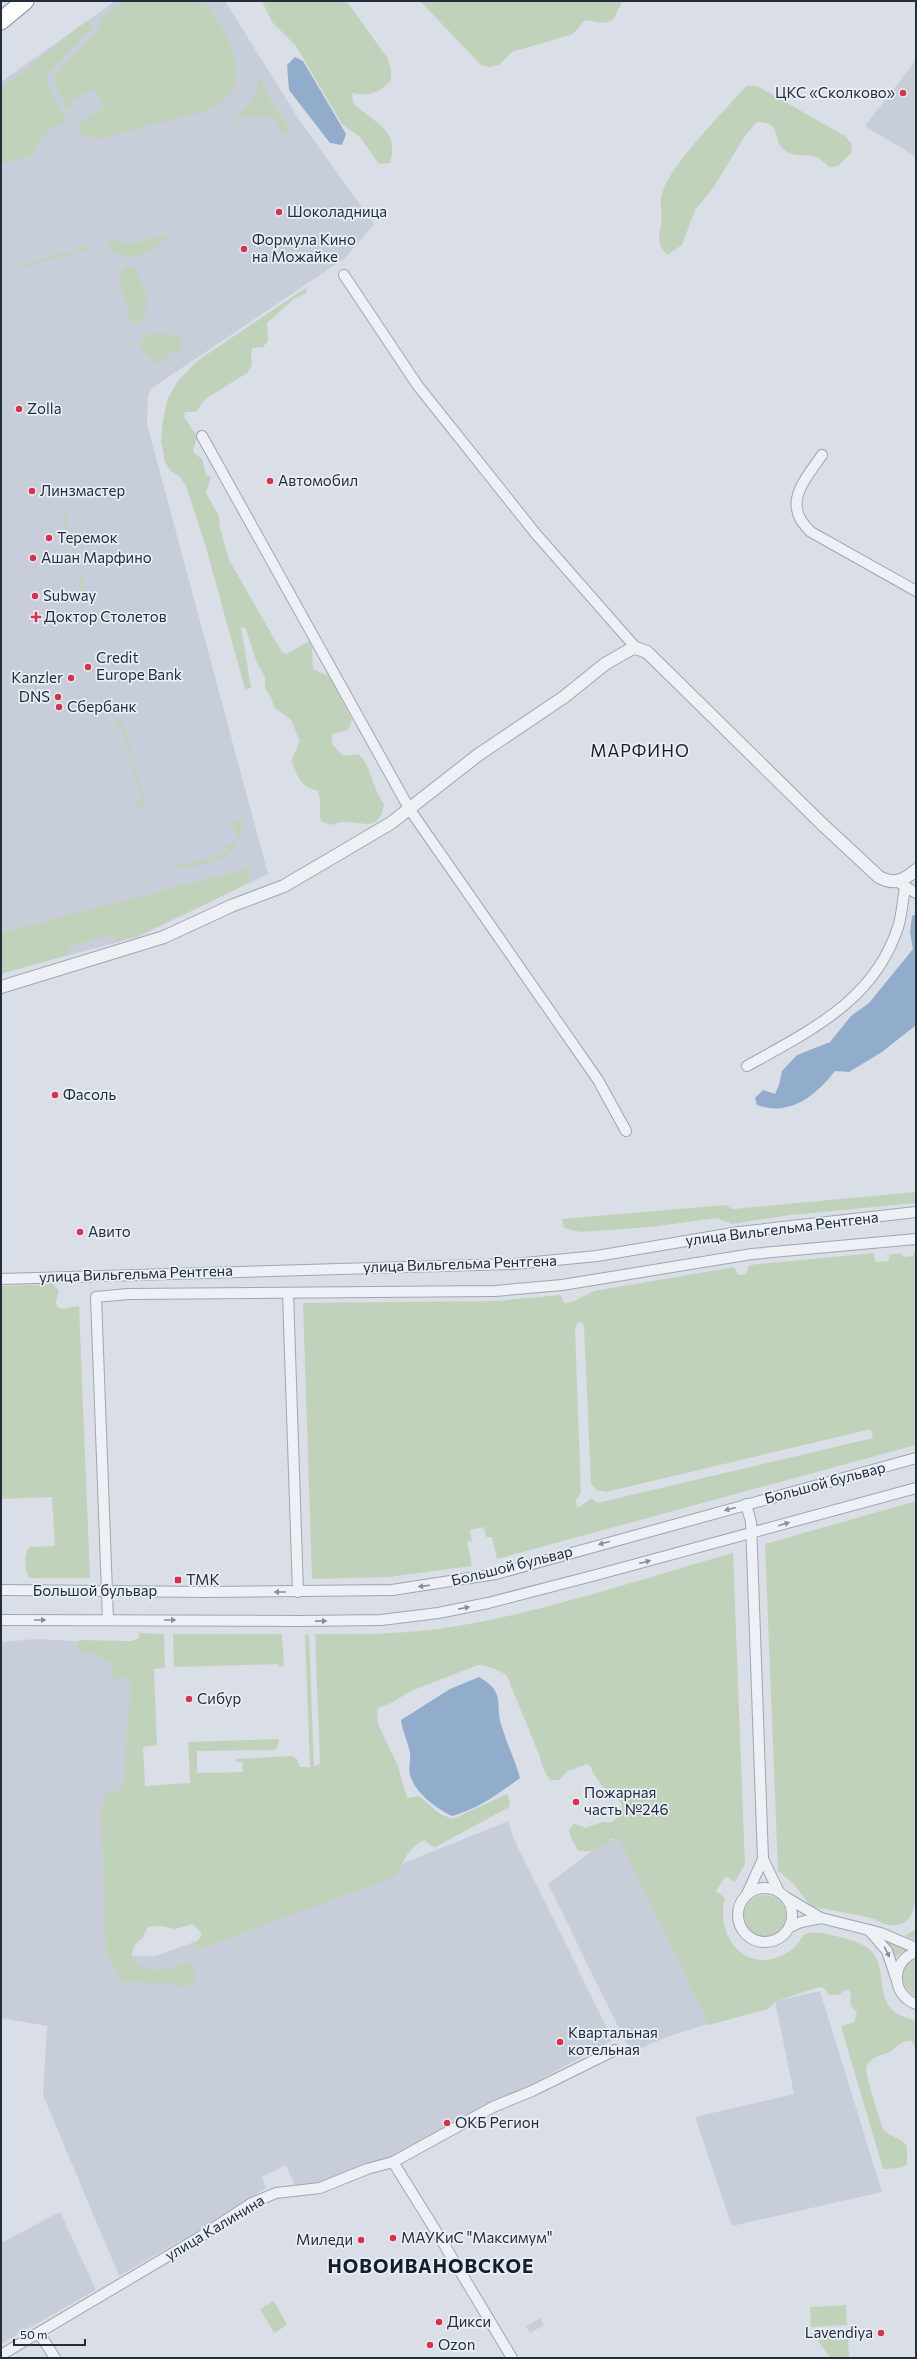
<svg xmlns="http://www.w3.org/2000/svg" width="917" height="2359" font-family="Commissioner,sans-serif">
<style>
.built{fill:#c8ced9}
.green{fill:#c1d2bb;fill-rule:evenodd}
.water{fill:#91adcb}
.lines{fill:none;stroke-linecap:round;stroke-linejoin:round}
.minor-casing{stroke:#9fa6b1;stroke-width:12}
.tertiary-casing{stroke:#9fa6b1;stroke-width:14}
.trunk-casing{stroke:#818c9f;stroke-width:19}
.minor{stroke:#edf0f5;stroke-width:10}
.tertiary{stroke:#edf0f5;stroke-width:12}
.trunk{stroke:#fff;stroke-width:17}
.oneway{fill:#888e9a}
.poi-dot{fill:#da314b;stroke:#eaeef5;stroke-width:1.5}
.labels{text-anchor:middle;stroke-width:3.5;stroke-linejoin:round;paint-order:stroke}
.poi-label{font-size:15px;fill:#232d3e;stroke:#eaeef5;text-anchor:start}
.street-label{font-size:15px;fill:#232d3e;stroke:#eaeef5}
.quarter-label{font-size:17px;letter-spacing:1px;fill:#161e2e;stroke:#eaeef5}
.district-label{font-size:19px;font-weight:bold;letter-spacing:1px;fill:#161e2e;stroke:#eaeef5}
</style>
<rect width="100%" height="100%" fill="#dadfe7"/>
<g class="built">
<polygon points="115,1 225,1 298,118 374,224 344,259 152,388 148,396 147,424 268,874 138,937 1,973 1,82"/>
<polygon points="916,60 916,157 865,126"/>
<polygon points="35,1639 138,1644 109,1955 156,1956 369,1877 508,1821 513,1837 613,2040 402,2155 297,2190 286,2165 262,2177 266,2188 232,2211 119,2276 43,2095 47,2026 1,2018 1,1642"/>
<polygon points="623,1834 711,2023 664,2038 631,2053 548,1884 597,1847"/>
<polygon points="820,1991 882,2192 732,2226 695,2117 794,2094 775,2001"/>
<polygon points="60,2212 96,2290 1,2344 1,2243"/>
<polygon points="540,2318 544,2325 530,2333 526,2327"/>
</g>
<g class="green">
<path d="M125,1H204C222,27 256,73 223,101C210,112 190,115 174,119C147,126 121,133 94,141L93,136L83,138L76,125L105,107L93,88L70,102L73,108L68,110L54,84V76L101,26V19Z"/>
<path d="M262,1H346L350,6L388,59L391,70V81C377,94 369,96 352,93L353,103C373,122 401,130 390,163L379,164L360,137L342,124L296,46L272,22Z"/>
<polygon points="420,1 621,1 621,4 613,20 604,23 585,20 573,34 512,52 499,65 489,67 481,65"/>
<polygon points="85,22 94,26 46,76 46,81 66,121 43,135 33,155 1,164 1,89"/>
<path d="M260,77L270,100L287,124L288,134L282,133L275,119C259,114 248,117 232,121L252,100Z"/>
<path d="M746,86H757L845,136L851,143L852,152L838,166L829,167C810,147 804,161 787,152C770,143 785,122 757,122L745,136L713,188L695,210L682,245L667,255C655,241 660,238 661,222C662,212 659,200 663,191C674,160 723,113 746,86Z"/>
<path d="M164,235L169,237C161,243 152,251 143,255C126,262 110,254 107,237L131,244Z"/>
<polygon points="84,247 89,249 14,270 15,267"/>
<path d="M129,265L134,268L149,299C144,305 148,320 135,325L129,317L118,276Z"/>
<path d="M307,287L306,293L295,298L267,323L268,341L263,347L252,348L251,354L252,365L247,373L205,399L196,412H185L184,417L197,436L193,452L202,459L206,475L211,477L206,493L219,516L220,528L229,560L282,652L287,654L309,641L312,646L313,669L328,676L332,681L352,720L348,730L332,734V744L343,756L358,754C371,763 373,791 384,804C378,840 355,814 331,825L321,821C318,810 322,802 318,791C299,786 299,777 291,761L300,741L291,720L274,707L271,697L265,689V678L255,658L246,629L241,627L251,688L245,689L205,544L186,486L180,477L171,471L165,462L161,441L163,420L168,398L178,381L197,361Z"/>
<path d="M151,333L180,336C183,342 182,346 179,352L168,354L161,363C150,363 143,351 139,342Z"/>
<polygon points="64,510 69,528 67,534 62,515"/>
<polygon points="74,543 79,562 77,567 72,549"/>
<polygon points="82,574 87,593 85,598 79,580"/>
<polygon points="116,722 121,722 124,726 145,802 144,805 138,808 135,804 142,802 122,727 114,728"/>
<polygon points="237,819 240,819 242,828 239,838 237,838 233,823"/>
<path d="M235,842L237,844C228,862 197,865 180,869L173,865L172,861L176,859L178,866L227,853L226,846Z"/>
<polygon points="250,864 248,883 138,936 117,941 113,934 68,947 67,955 1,974 1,933 241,870"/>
<polygon points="916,1192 916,1203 791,1215 732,1224 716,1218 652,1227 580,1232 564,1228 562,1219 725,1205 733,1209"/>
<path d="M914,1252L916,1253V1445L497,1559L492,1537H486L484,1527L470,1530L472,1541L467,1542L472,1566L389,1577L312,1579L303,1303L495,1301L561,1295L564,1303L572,1302L594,1291L734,1267L738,1275L746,1274L749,1265L874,1253L875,1262L889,1261V1255L902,1253L903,1257L913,1256ZM578,1322L582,1323L584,1327L591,1483L596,1490L606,1492L871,1429L873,1438L597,1503L592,1498L577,1508L576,1500L581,1493L575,1329Z"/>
<path d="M53,1284L59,1291L56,1301L57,1307L61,1309L79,1306L90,1578H29C25,1570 23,1555 29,1547L55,1546L52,1497L1,1499V1286Z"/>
<path d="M916,1501V1900C913,1911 911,1922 897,1925C888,1927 879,1921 871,1918C852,1914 833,1910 813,1907L809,1904L792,1882L778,1871L765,1544Z"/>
<path d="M733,1553L745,1864L735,1882L726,1876L716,1891L725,1898C716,1930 738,1969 776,1958C784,1955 793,1950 798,1943C801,1939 802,1936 806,1934C813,1931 821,1933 827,1934C842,1938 861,1940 872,1952C891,1972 868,2012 916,2020V2050L912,2041C899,2039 896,2051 885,2054C878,2056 868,2059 866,2068C865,2073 881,2126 884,2130C891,2137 901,2138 907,2146V2165L898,2168L883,2169L842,2030V2026L854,2022L857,2013L851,2006L850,1991L846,1990L838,1995H829L824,1988L819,1987L776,2001L768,2009L709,2025L619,1838L610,1839C603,1849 590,1854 578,1850L571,1838L569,1830L574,1823L585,1828L602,1822H612L619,1816L622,1808C620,1795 614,1799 608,1792C602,1787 597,1778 592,1771L591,1767L587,1764L568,1771L559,1780H550C546,1774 541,1765 540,1757L507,1676C500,1670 487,1665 478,1665L411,1691L391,1703L380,1707L377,1710L378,1724L398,1766L407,1798L419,1796L440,1814L453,1819L507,1794L510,1802L509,1807L434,1848L424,1840C406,1849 405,1861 396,1876L197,1950L192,1949L202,1934L193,1924L175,1929L161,1926L148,1927L142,1939C136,1942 133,1947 132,1954C132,1961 137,1964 143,1967C165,1974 172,1965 191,1962L195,1965V1979L192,1983L183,1987L170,1983L123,1982L119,1979L106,1950L101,1815L103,1801L107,1793L120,1790L123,1785L131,1684L130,1679L126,1677L117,1680L113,1677L111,1663L108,1660L104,1661L97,1654C86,1652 79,1658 77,1643L80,1640L131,1641L139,1638V1633L164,1634L165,1668L154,1669L157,1745L143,1747L145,1786L190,1783L188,1742L279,1739L278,1746L274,1750L197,1751V1773L243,1772L242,1762H236L237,1759L292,1756L297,1759L300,1767H310L305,1634L309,1635L314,1766L320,1764L315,1634C362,1635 410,1634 457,1626C548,1611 644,1578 733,1553Z"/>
<polygon points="173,1634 282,1634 284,1666 278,1667 278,1664 174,1667"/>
<circle cx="765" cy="1916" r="21"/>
<polygon points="916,1929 916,1941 905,1936 906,1935"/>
<polygon points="883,1938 907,1949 895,1957"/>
<path d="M916,1958V1997C900,1989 897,1965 916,1958Z"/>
<polygon points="274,2301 287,2325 274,2333 260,2309"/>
<polygon points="846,2305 847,2325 811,2327 810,2307"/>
<polygon points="848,2331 849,2358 830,2358 812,2332"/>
</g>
<g class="water">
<polygon points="295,57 303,61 346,134 342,145 330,143 289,90 287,65"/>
<path d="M916,914V1025L882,1052L849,1072L835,1071C816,1095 791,1117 757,1105L755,1098L763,1090L775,1094L779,1085L782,1071L797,1055L830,1042L851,1016L869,1003L913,949L910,932L912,916Z"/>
<path d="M479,1677C507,1693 494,1704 502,1727C507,1744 515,1760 520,1778C498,1794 478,1809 452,1816C436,1808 415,1793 410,1775C408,1768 411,1760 410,1753C408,1741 403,1734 401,1720L450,1689Z"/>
</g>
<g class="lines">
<g class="minor-casing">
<g id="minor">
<polyline points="344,275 418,386 536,534 636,648"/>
<polyline points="202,436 410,810 598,1080 626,1131"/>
<path d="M822,455C804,481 781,505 811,532L916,591"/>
<polyline points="901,884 916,893"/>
<path d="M747,1066C811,1030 876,1000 899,924C902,912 903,899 905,888"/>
<polyline points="1,1279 514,1264 597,1256 739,1232 916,1212"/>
<polyline points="288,1293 298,1592"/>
<polyline points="746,1504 751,1522 763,1859 779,1892"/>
<polyline points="1,1590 207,1592 392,1590 496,1574 916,1458"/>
<polyline points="1,1620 300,1621 381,1620 438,1613 488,1603 596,1575 916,1488"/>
<polyline points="108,1620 96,1297 128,1294 495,1291 562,1285 752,1254 916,1239"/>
<circle cx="765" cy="1915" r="27"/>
<polyline points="747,1894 763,1859"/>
<polyline points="787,1898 821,1918 881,1933 916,1948"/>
<polyline points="790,1927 801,1922 821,1918"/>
<polyline points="869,1930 887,1951 896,1978"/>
<path d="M916,1952C890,1961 891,1995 916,2004"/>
<polyline points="393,2162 439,2236 512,2358"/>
<polyline points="39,2333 55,2358"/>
<polyline points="1,2355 200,2237 252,2203 276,2193 320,2188 367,2169 393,2162 493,2107 532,2091 615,2050"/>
</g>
</g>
<g class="tertiary-casing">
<path id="tertiary" d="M1,987L164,937L231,906L284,886L391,823L478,755L564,697L605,664L631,649L636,648L647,652L822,824L879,877C894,885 903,881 916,870"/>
</g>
<g class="trunk-casing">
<polyline id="trunk" points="1,21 25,1"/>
</g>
<use href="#minor" class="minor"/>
<use href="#tertiary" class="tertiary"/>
<use href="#trunk" class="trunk"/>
</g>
<defs><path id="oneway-solid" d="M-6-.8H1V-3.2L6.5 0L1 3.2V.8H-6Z"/></defs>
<g class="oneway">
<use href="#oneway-solid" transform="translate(730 1509) rotate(165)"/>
<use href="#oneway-solid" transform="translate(784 1524) rotate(-16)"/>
<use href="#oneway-solid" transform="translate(604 1543) rotate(165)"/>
<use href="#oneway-solid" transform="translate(645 1562) rotate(-15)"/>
<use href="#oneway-solid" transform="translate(424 1586) rotate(173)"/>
<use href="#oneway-solid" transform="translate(280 1592) rotate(180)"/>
<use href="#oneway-solid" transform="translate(464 1608) rotate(-11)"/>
<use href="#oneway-solid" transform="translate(40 1620)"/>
<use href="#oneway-solid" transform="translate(170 1620)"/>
<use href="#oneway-solid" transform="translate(321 1621) rotate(-1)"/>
<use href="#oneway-solid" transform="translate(887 1952) rotate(63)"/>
</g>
<g class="poi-dot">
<circle cx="903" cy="93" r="4"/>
<circle cx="279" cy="212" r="4"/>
<circle cx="244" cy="249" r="4"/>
<circle cx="19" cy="409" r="4"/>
<circle cx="270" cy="481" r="4"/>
<circle cx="32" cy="491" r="4"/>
<circle cx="49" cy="538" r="4"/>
<circle cx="33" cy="558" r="4"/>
<circle cx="35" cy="596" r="4"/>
<path d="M34 611h4v4h4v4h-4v4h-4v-4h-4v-4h4z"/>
<circle cx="88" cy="667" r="4"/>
<circle cx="71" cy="678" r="4"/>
<circle cx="58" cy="697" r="4"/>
<circle cx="59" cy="707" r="4"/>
<circle cx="55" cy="1095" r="4"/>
<circle cx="80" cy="1232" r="4"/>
<rect x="174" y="1576" width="8" height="8" rx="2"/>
<circle cx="189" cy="1699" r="4"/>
<circle cx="576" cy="1802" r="4"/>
<circle cx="560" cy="2042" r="4"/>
<circle cx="447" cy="2123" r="4"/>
<circle cx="393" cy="2238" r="4"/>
<circle cx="361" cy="2240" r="4"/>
<circle cx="439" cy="2322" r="4"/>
<circle cx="881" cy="2333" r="4"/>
<circle cx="430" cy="2345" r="4"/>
</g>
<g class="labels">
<g class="poi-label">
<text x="895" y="98" text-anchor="end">ЦКС «Сколково»</text>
<text x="287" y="217">Шоколадница</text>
<text x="252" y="245">Формула Кино<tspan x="252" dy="17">на Можайке</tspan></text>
<text x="27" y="414">Zolla</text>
<text x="278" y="486">Автомобил</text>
<text x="40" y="496">Линзмастер</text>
<text x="57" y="543">Теремок</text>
<text x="41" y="563">Ашан Марфино</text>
<text x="43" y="601">Subway</text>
<text x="44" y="622">Доктор Столетов</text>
<text x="96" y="663">Credit<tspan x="96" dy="17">Europe Bank</tspan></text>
<text x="63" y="683" text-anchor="end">Kanzler</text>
<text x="50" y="702" text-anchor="end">DNS</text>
<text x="67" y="712">Сбербанк</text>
<text x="63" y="1100">Фасоль</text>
<text x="88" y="1237">Авито</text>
<text x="186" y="1585">ТМК</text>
<text x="197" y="1704">Сибур</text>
<text x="584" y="1798">Пожарная<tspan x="584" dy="17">часть №246</tspan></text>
<text x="568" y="2038">Квартальная<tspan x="568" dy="17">котельная</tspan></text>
<text x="455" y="2128">ОКБ Регион</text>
<text x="401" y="2243">МАУКиС "Максимум"</text>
<text x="353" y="2245" text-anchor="end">Миледи</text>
<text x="447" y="2327">Дикси</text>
<text x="873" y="2338" text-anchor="end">Lavendiya</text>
<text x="438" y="2350">Ozon</text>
</g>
<g class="street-label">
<text transform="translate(782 1229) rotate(-7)" y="5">улица Вильгельма Рентгена</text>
<text transform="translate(460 1264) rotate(-2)" y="5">улица Вильгельма Рентгена</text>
<text transform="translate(136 1274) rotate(-2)" y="5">улица Вильгельма Рентгена</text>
<text transform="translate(825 1483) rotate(-15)" y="5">Большой бульвар</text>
<text transform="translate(512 1566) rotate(-14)" y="5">Большой бульвар</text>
<text x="95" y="1596">Большой бульвар</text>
<text transform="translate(215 2228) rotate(-31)" y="5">улица Калинина</text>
</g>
<g class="quarter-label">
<text x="640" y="757">МАРФИНО</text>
</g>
<g class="district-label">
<text x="431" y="2273">НОВОИВАНОВСКОЕ</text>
</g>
</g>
<rect width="917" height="2359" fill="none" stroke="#232d3e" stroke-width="4"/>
<path d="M14 2339v6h71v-6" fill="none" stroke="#232d3e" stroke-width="2"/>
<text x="20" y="2339" font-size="12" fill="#232d3e" stroke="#eaeef5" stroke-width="3" paint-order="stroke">50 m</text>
</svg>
